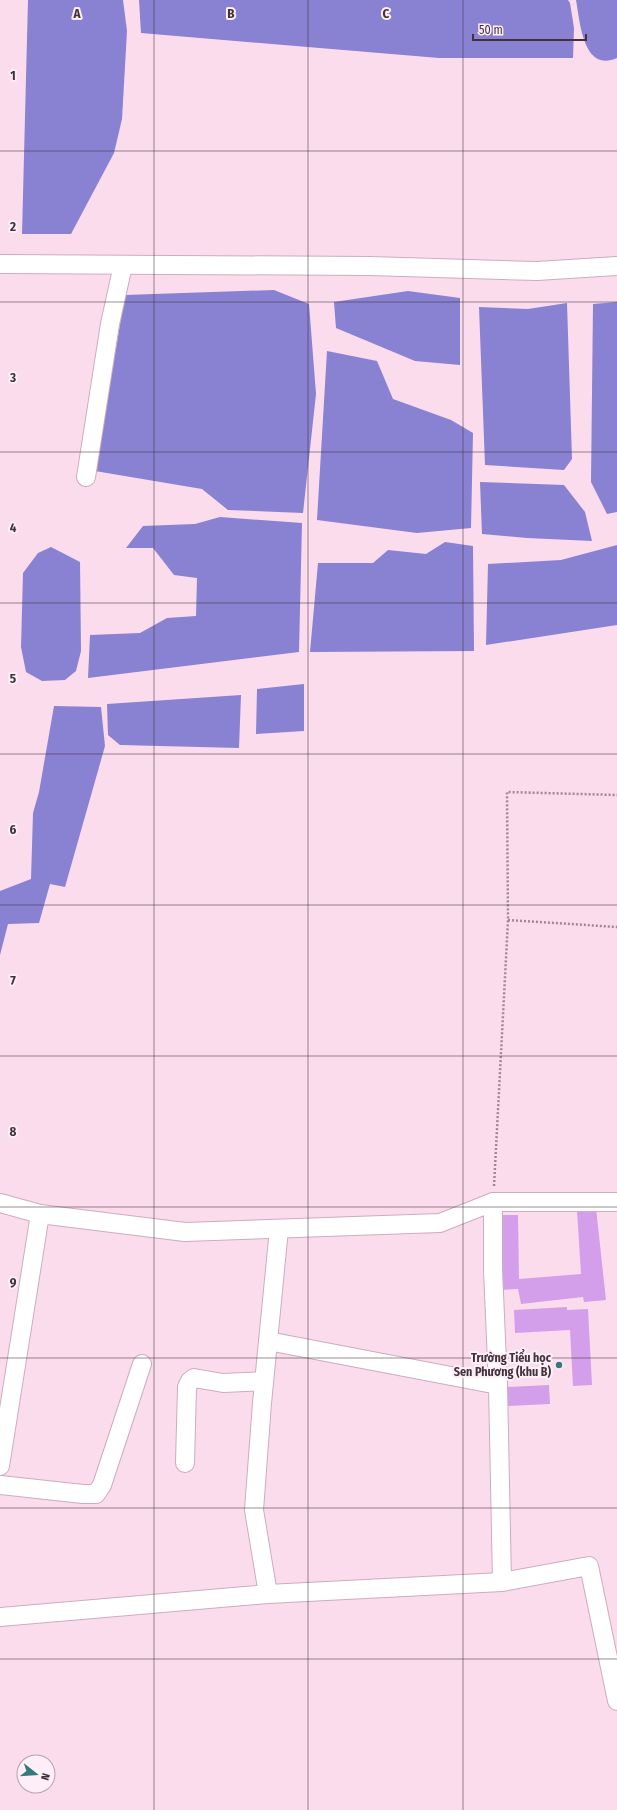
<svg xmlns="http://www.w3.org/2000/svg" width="617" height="1810" font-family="'Fira Sans Condensed',sans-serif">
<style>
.water{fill:#8981d1}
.building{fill:#d39fea}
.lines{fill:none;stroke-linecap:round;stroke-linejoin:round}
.minor-casing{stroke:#cfabbf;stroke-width:20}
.path{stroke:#9f8895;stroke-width:2.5;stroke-dasharray:2 2;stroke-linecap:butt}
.minor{stroke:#fff;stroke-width:18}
.grid{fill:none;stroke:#42333b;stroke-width:1;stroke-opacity:0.55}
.poi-dot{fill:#327a80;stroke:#feeef7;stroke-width:1.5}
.labels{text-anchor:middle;stroke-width:4;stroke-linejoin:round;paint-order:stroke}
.poi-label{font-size:12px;font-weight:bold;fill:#42333b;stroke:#feeef7;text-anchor:end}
.grid-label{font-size:13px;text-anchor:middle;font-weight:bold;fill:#42333b;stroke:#feeef7;stroke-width:4;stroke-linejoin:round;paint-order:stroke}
</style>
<rect width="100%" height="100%" fill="#fbdced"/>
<g class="water">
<polygon points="28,0 123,0 127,31 122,119 114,153 71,234 22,234"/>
<polygon points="139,0 568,0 570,3 574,28 573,58 439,58 141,33"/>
<path d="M576,0H617V58C583,73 580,22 576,0Z"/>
<polygon points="274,290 309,304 316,394 303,513 228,510 202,489 95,471 125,295"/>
<polygon points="408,291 460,298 460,365 415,361 336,328 334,302"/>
<polygon points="617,302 617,512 607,514 591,482 593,304"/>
<polygon points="567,303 572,459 564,470 485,465 479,307 528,309"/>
<polygon points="327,351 377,361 393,399 451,420 473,433 471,528 417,533 317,520"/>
<polygon points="480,482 564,485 585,512 592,541 527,538 482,534"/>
<polygon points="220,517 302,523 299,652 88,678 90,635 140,633 167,618 196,616 197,578 174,575 153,548 126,548 143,526 195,524"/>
<polygon points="445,542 473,546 474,651 310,652 318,563 373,563 388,550 426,554"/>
<polygon points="617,545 617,625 486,645 488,564 561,560"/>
<polygon points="51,547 80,562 81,651 76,671 65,680 42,681 26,672 21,647 23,573 38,553"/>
<polygon points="304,684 304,731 256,734 257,689"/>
<polygon points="241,695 239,748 120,745 108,735 107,704"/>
<polygon points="54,706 101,707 105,746 65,887 50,884 39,923 8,924 0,955 0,891 31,879 33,813 39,792"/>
</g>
<g class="building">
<polygon points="596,1208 606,1300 584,1302 583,1297 521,1304 518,1289 497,1290 498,1215 518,1215 519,1279 581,1274 577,1210"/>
<polygon points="567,1307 567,1310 588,1309 592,1385 573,1386 570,1330 515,1333 514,1310"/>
<polygon points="549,1385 550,1404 507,1406 506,1387"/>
</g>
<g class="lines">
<g class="minor-casing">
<g id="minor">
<polyline points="0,264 370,266 537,271 617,266"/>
<polyline points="86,477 110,324 123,265"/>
<polyline points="493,1202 493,1270 498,1385 502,1582"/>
<polyline points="0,1203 40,1214"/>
<polyline points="268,1341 498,1385"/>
<polyline points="185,1463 187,1387 190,1381 194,1378 223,1383 264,1381"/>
<polyline points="0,1466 40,1214 185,1232 440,1223 493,1202 617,1202"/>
<polyline points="0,1485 83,1494 96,1494 102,1485 142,1364"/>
<polyline points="268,1594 254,1510 262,1403 279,1229"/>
<polyline points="0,1617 268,1594 502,1582 589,1566 617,1701"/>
</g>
</g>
<g class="path">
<polyline points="508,920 617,927"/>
<polyline points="494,1186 508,920 507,792 617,795"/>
</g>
<use href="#minor" class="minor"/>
</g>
<path class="grid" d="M154,0V1810M308,0V1810M463,0V1810M0,151H617M0,302H617M0,452H617M0,603H617M0,754H617M0,905H617M0,1056H617M0,1207H617M0,1358H617M0,1508H617M0,1659H617"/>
<circle class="poi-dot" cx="559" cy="1365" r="4"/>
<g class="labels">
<g class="poi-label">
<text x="551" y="1362">Trường Tiểu học<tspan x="551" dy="14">Sen Phương (khu B)</tspan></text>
</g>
</g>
<g class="grid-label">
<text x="77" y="18">A</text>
<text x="231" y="18">B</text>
<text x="386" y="18">C</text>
<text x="13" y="80">1</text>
<text x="13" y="231">2</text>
<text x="13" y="382">3</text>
<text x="13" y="532">4</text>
<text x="13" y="683">5</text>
<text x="13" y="834">6</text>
<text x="13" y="985">7</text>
<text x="13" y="1136">8</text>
<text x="13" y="1287">9</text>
</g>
<g transform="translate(36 1774) rotate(107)"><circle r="19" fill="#feeef7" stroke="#b3a3ac"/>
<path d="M0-3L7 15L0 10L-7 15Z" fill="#327a80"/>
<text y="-6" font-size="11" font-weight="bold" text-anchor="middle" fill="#42333b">N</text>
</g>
<path d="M473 34v6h113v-6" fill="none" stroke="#42333b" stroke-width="2"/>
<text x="479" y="34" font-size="12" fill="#42333b" stroke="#feeef7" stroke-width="3" paint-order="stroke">50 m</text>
</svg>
